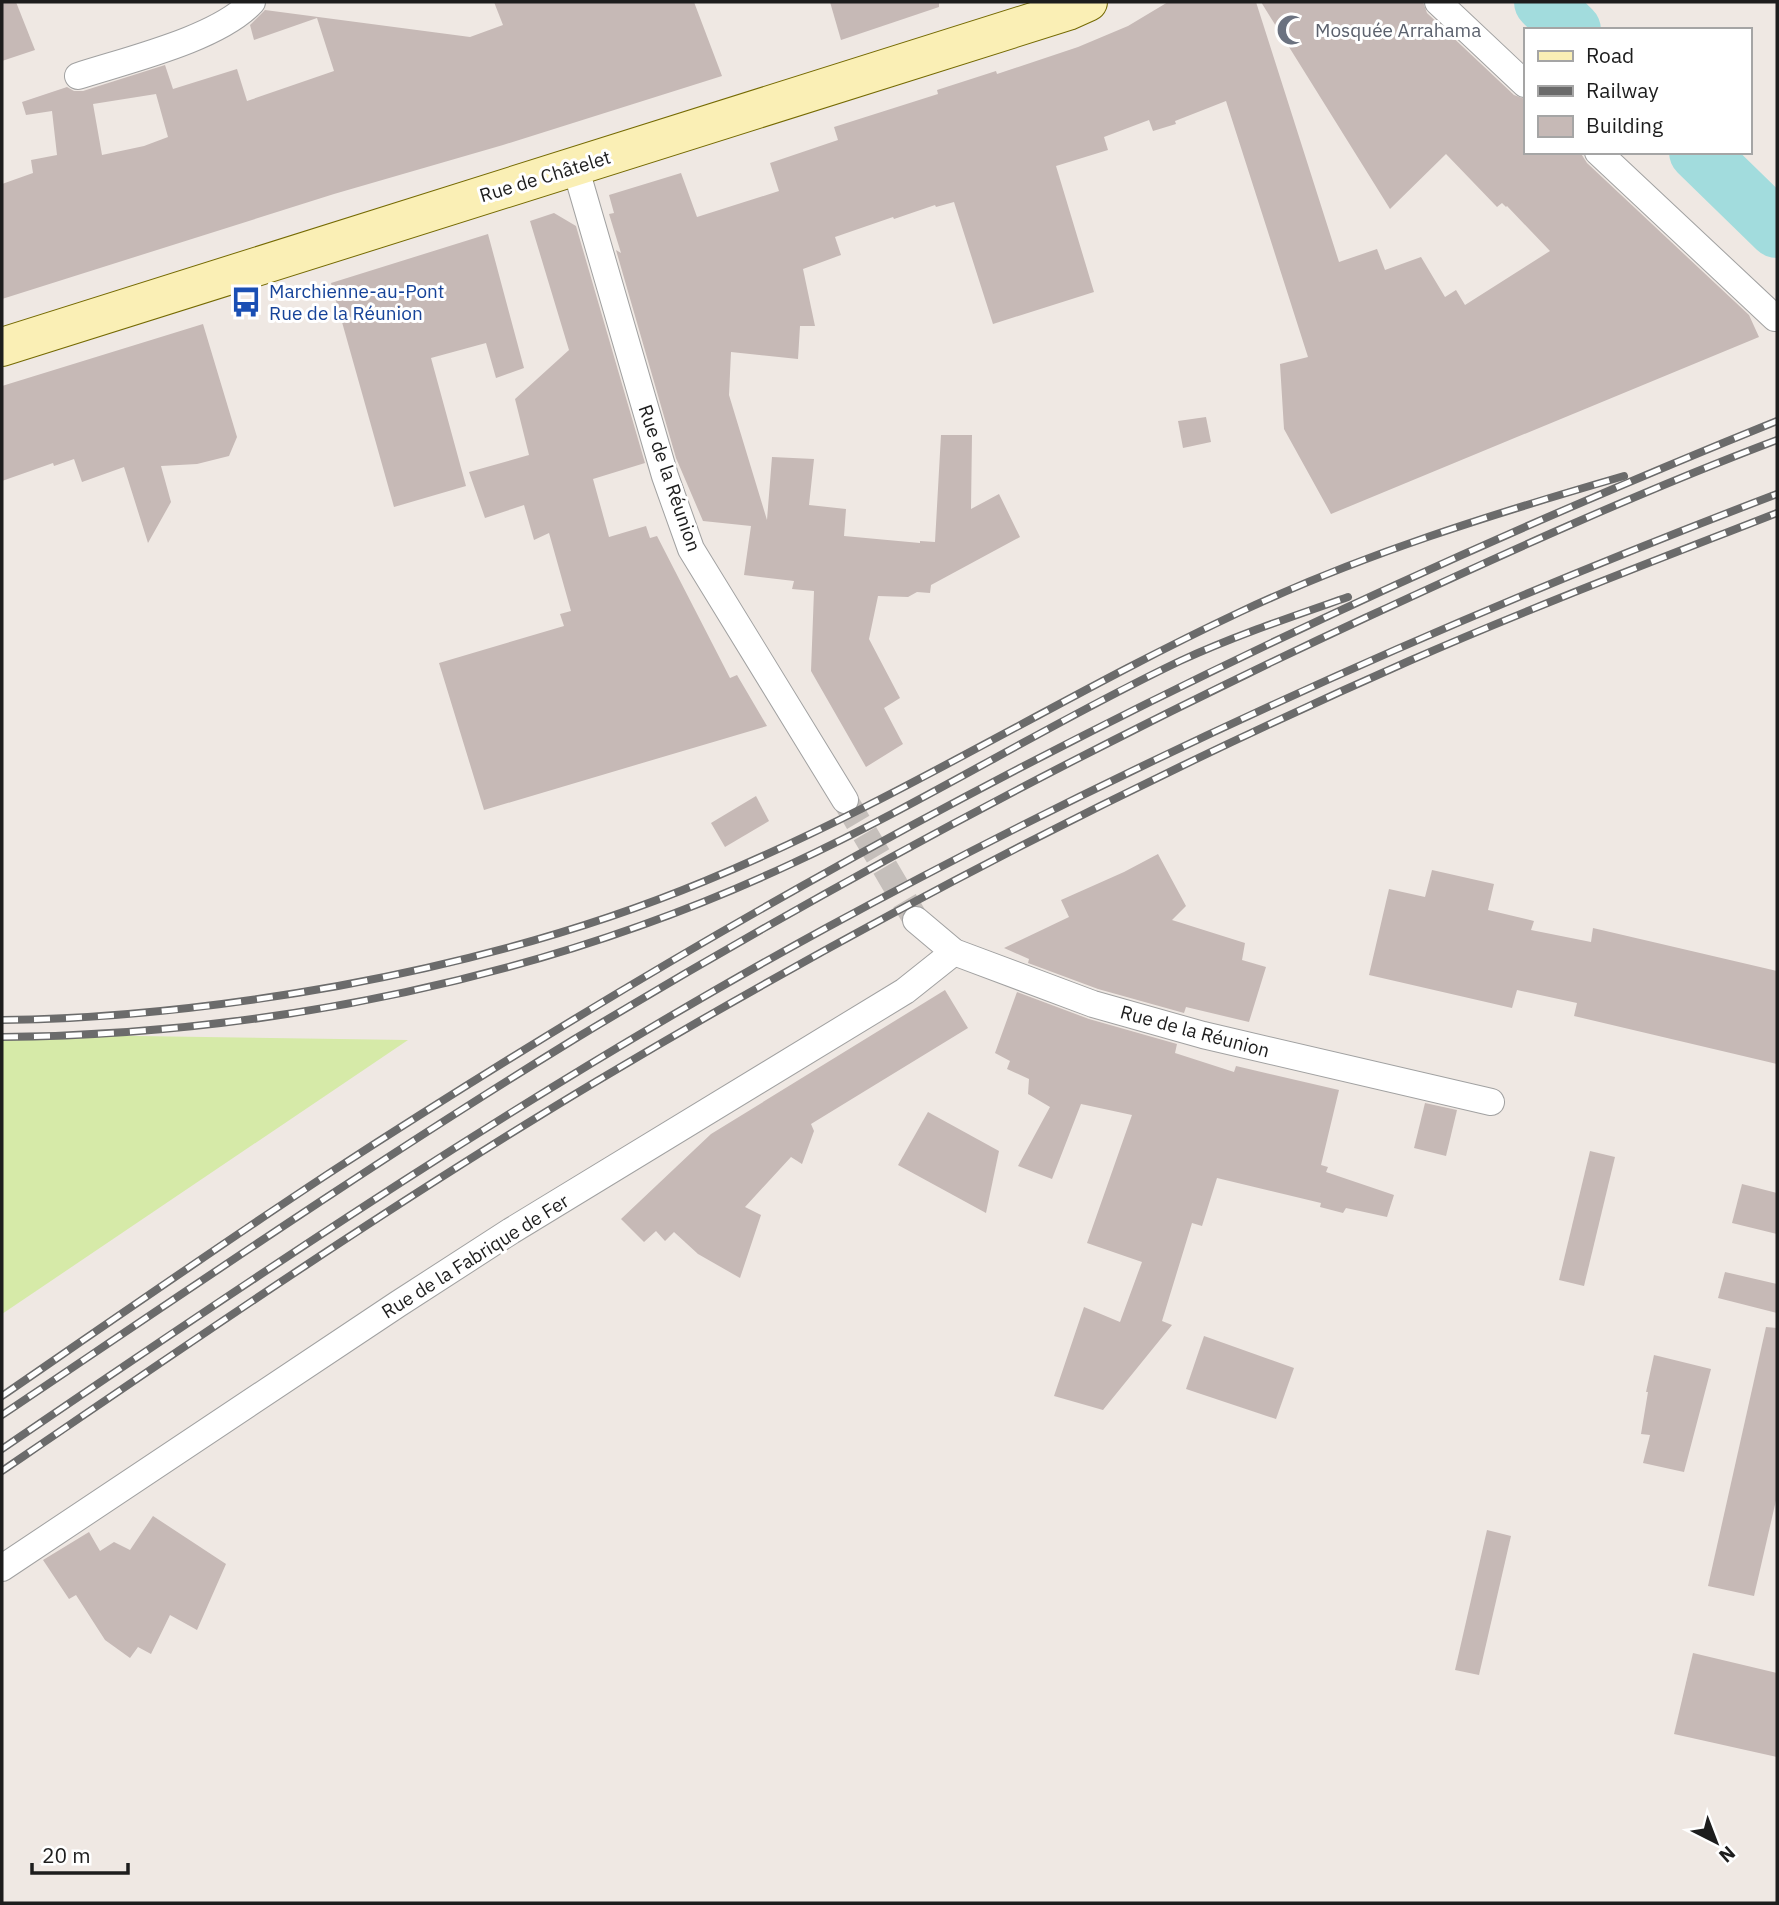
<svg xmlns="http://www.w3.org/2000/svg" width="1779" height="1905" font-family="'IBM Plex Sans',sans-serif">
<style>
.grass{fill:#d6eaa8}
.lines{fill:none;stroke-linecap:round;stroke-linejoin:round}
.river{stroke:#a2dcdd;stroke-width:58}
.building{fill:#c6b9b6;fill-rule:evenodd}
.street-tunnel{stroke:#c5bfbb;stroke-width:26;stroke-dasharray:26 13;stroke-linecap:butt}
.street-casing{stroke:#a1a1a1;stroke-width:28}
.secondary-casing{stroke:#756a03;stroke-width:40}
.street{stroke:#fff;stroke-width:26}
.secondary{stroke:#faefb5;stroke-width:38}
.rail-casing{stroke:#6b6b6b;stroke-width:8}
.rail{stroke:#fff;stroke-width:5;stroke-dasharray:16;stroke-linecap:butt}
.labels{text-anchor:middle;stroke-width:6;stroke-linejoin:round;paint-order:stroke}
.worship-label{font-size:19px;fill:#5b616d;stroke:#fff;text-anchor:start}
.street-label{font-size:19px;fill:#1d1d1d;stroke:#fff}
.transit-label{font-size:19px;fill:#164399;stroke:#fff;text-anchor:start}
</style>
<rect width="100%" height="100%" fill="#efe8e3"/>
<polygon class="grass" points="2,1034 408,1040 2,1314"/>
<g class="lines">
<g class="river">
<polyline points="1543,2 1572,30"/>
<polyline points="1698,152 1777,229"/>
</g>
</g>
<g class="building">
<polygon points="2,2 16,2 35,50 2,61"/>
<path d="M494,2H694L722,76L503,145L334,194L2,299V184L33,173L31,160L57,155L52,111L26,115L22,102L67,87L74,91H83L165,65L173,89L237,69L247,101L334,71L317,18L254,40L250,25L265,10L470,37L503,25ZM156,94L168,137L144,146L102,155L93,104Z"/>
<polygon points="830,2 939,2 939,7 841,40"/>
<polygon points="1168,2 1256,2 1339,262 1377,249 1385,270 1421,257 1445,297 1456,290 1465,305 1550,251 1507,206 1506,207 1502,203 1497,207 1446,154 1390,209 1261,2 1423,2 1427,13 1514,95 1525,99 1525,152 1580,152 1587,163 1749,315 1759,337 1331,514 1284,429 1280,364 1308,357 1226,101 1175,121 1176,124 1153,131 1149,120 1104,137 1108,150 1056,166 1094,292 993,324 954,202 936,207 935,205 894,219 893,217 835,237 841,255 803,269 815,326 800,326 798,359 731,352 729,395 767,520 772,457 814,459 809,505 846,509 844,536 920,543 920,541 935,542 941,435 972,435 971,509 999,494 1020,537 931,585 930,593 917,592 908,597 878,596 869,639 900,698 884,708 903,744 866,767 811,671 814,591 792,589 794,581 744,575 751,526 703,521 676,458 616,250 621,253 609,214 614,213 609,195 681,173 697,217 779,191 770,163 838,140 834,127 938,94 937,90 996,71 997,74 1078,47 1128,26"/>
<polygon points="554,213 576,226 645,463 593,479 609,537 646,526 650,538 657,536 730,678 737,675 767,726 484,810 439,663 564,626 560,614 571,611 549,533 534,540 524,505 485,518 469,472 529,455 515,399 569,350 530,221"/>
<polygon points="488,234 524,368 496,378 486,343 431,358 466,486 394,507 331,283"/>
<polygon points="203,324 237,437 229,456 197,464 161,466 171,502 148,543 124,467 82,482 74,459 54,466 53,463 2,481 2,386"/>
<polygon points="1206,417 1211,442 1183,448 1178,421"/>
<polygon points="756,796 769,821 725,847 711,823"/>
<polygon points="1158,854 1186,906 1172,920 1245,943 1242,960 1266,967 1249,1022 1186,1007 1184,1013 1098,989 1028,963 1029,959 1004,948 1069,917 1061,900 1124,872"/>
<polygon points="1432,870 1494,884 1488,910 1534,921 1531,930 1591,942 1593,928 1777,971 1777,1064 1574,1016 1577,1003 1517,990 1512,1008 1369,975 1389,889 1425,897"/>
<polygon points="945,990 968,1028 811,1124 814,1131 802,1164 791,1157 745,1207 761,1215 740,1278 698,1254 674,1232 665,1241 656,1231 644,1242 621,1219 711,1134"/>
<polygon points="1017,992 1089,1019 1177,1044 1175,1053 1234,1072 1236,1066 1339,1090 1321,1165 1328,1167 1326,1172 1394,1195 1387,1217 1346,1208 1343,1213 1320,1207 1321,1203 1217,1178 1202,1226 1192,1223 1162,1321 1172,1325 1103,1410 1054,1396 1084,1307 1120,1322 1142,1262 1087,1243 1132,1115 1081,1104 1052,1179 1018,1166 1050,1107 1028,1094 1029,1079 1007,1069 1010,1061 995,1053"/>
<polygon points="1425,1103 1457,1110 1446,1156 1414,1148"/>
<polygon points="928,1112 999,1151 986,1213 898,1165"/>
<polygon points="1590,1151 1615,1157 1584,1286 1559,1280"/>
<polygon points="1742,1184 1777,1193 1777,1234 1732,1223"/>
<polygon points="1725,1272 1777,1284 1777,1313 1718,1298"/>
<polygon points="1766,1327 1777,1328 1777,1496 1754,1596 1708,1586"/>
<polygon points="1204,1336 1294,1368 1276,1419 1186,1389"/>
<polygon points="1654,1355 1711,1369 1684,1472 1643,1463 1650,1435 1641,1434 1648,1392 1646,1392"/>
<polygon points="153,1516 226,1564 197,1630 170,1615 151,1654 138,1647 130,1658 105,1640 76,1595 69,1599 43,1560 89,1532 100,1551 114,1542 130,1550"/>
<polygon points="1487,1530 1511,1536 1479,1675 1455,1670"/>
<polygon points="1693,1653 1777,1673 1777,1757 1674,1734"/>
</g>
<g class="lines">
<polyline class="street-tunnel" points="845,800 916,920"/>
<g class="street-casing">
<g id="street">
<polyline points="1438,2 1525,84"/>
<path d="M78,76C127,60 218,39 252,2"/>
<polyline points="1598,152 1775,318"/>
<polyline points="575,166 665,476 691,549 845,800"/>
<polyline points="916,920 954,952 1093,1004 1203,1035 1491,1102"/>
<polyline points="2,1568 398,1304 511,1231 905,991 954,952"/>
</g>
</g>
<g class="secondary-casing">
<polyline id="secondary" points="2,347 1068,11 1088,2"/>
</g>
<use href="#street" class="street"/>
<use href="#secondary" class="secondary"/>
<g class="rail-casing">
<g id="rail">
<path d="M2,1020C116,1019 226,1006 338,986C463,963 587,930 705,881C890,805 1059,697 1240,612C1363,554 1493,514 1624,476"/>
<path d="M2,1037C268,1035 549,977 791,864C923,803 1048,724 1180,661C1234,636 1291,617 1348,597"/>
<path d="M2,1396C111,1321 220,1245 331,1172C485,1072 642,976 802,886C1116,709 1443,556 1777,421"/>
<path d="M2,1415C191,1288 379,1159 573,1040C830,885 1094,744 1365,618C1501,555 1637,493 1777,440"/>
<path d="M2,1449C270,1266 540,1084 826,928C1133,761 1451,618 1777,494"/>
<path d="M2,1471C198,1337 393,1203 597,1081C859,925 1130,784 1409,661C1530,608 1654,561 1777,513"/>
</g>
</g>
<use href="#rail" class="rail"/>
</g>
<defs>
<g id="mosque-bare" transform="scale(2.415)"><path d="M3.5-4.9A6 6 0 1 0 3.5 4.9A5 5 0 1 1 3.5-4.9Z" fill="#6b7280" stroke="#fff" stroke-width="2.5" paint-order="stroke"/></g>
<g id="bus-bare" transform="scale(2.415)"><path d="M-5-6H5V4H4V6H2V4H-2V6H-4V4H-5ZM-3.5-4V0h7V-4ZM-3.5 1.2v1.5H-2V1.2ZM2 1.2v1.5H3.5V1.2Z" fill="#1a4fb4" stroke="#fff" stroke-width="2.5" paint-order="stroke"/></g>
</defs>
<g fill-rule="evenodd">
<use href="#mosque-bare" x="1292" y="30"/>
<use href="#bus-bare" x="246" y="302"/>
</g>
<g class="labels">
<g class="worship-label">
<text x="1315" y="37">Mosquée Arrahama</text>
</g>
<g class="street-label">
<text transform="translate(545 176) rotate(-17)" y="7">Rue de Châtelet</text>
<text transform="translate(670 478) rotate(71)" y="7">Rue de la Réunion</text>
<text transform="translate(1195 1031) rotate(15)" y="7">Rue de la Réunion</text>
<text transform="translate(475 1256) rotate(-32)" y="7">Rue de la Fabrique de Fer</text>
</g>
<g class="transit-label">
<text x="269" y="298">Marchienne-au-Pont<tspan x="269" dy="22">Rue de la Réunion</tspan></text>
</g>
</g>
<rect width="1779" height="1905" fill="none" stroke="#1d1d1d" stroke-width="7"/>
<rect x="1524" y="28" width="228" height="126" fill="#ffffff" stroke="#a5a5a5" stroke-width="2"/>
<rect x="1538" y="51" width="35" height="10" fill="#faefb5" stroke="#a5a5a5" stroke-width="2"/>
<text x="1586" y="63" font-size="21" fill="#1d1d1d">Road</text>
<rect x="1538" y="86" width="35" height="10" fill="#6b6b6b" stroke="#a5a5a5" stroke-width="2"/>
<text x="1586" y="98" font-size="21" fill="#1d1d1d">Railway</text>
<rect x="1538" y="116" width="35" height="21" fill="#c6b9b6" stroke="#a5a5a5" stroke-width="2"/>
<text x="1586" y="133" font-size="21" fill="#1d1d1d">Building</text>
<g transform="translate(1716 1842) rotate(138)" stroke="#ffffff" stroke-width="5" paint-order="stroke">
<path d="M0-5L12 26L0 18L-12 26Z" fill="#1d1d1d"/>
<text y="-10" font-size="19" font-weight="bold" text-anchor="middle" fill="#1d1d1d">N</text>
</g>
<path d="M32 1863v10h96v-10" fill="none" stroke="#1d1d1d" stroke-width="3.5"/>
<text x="42" y="1863" font-size="21" fill="#1d1d1d" stroke="#ffffff" stroke-width="5" paint-order="stroke">20 m</text>
</svg>
